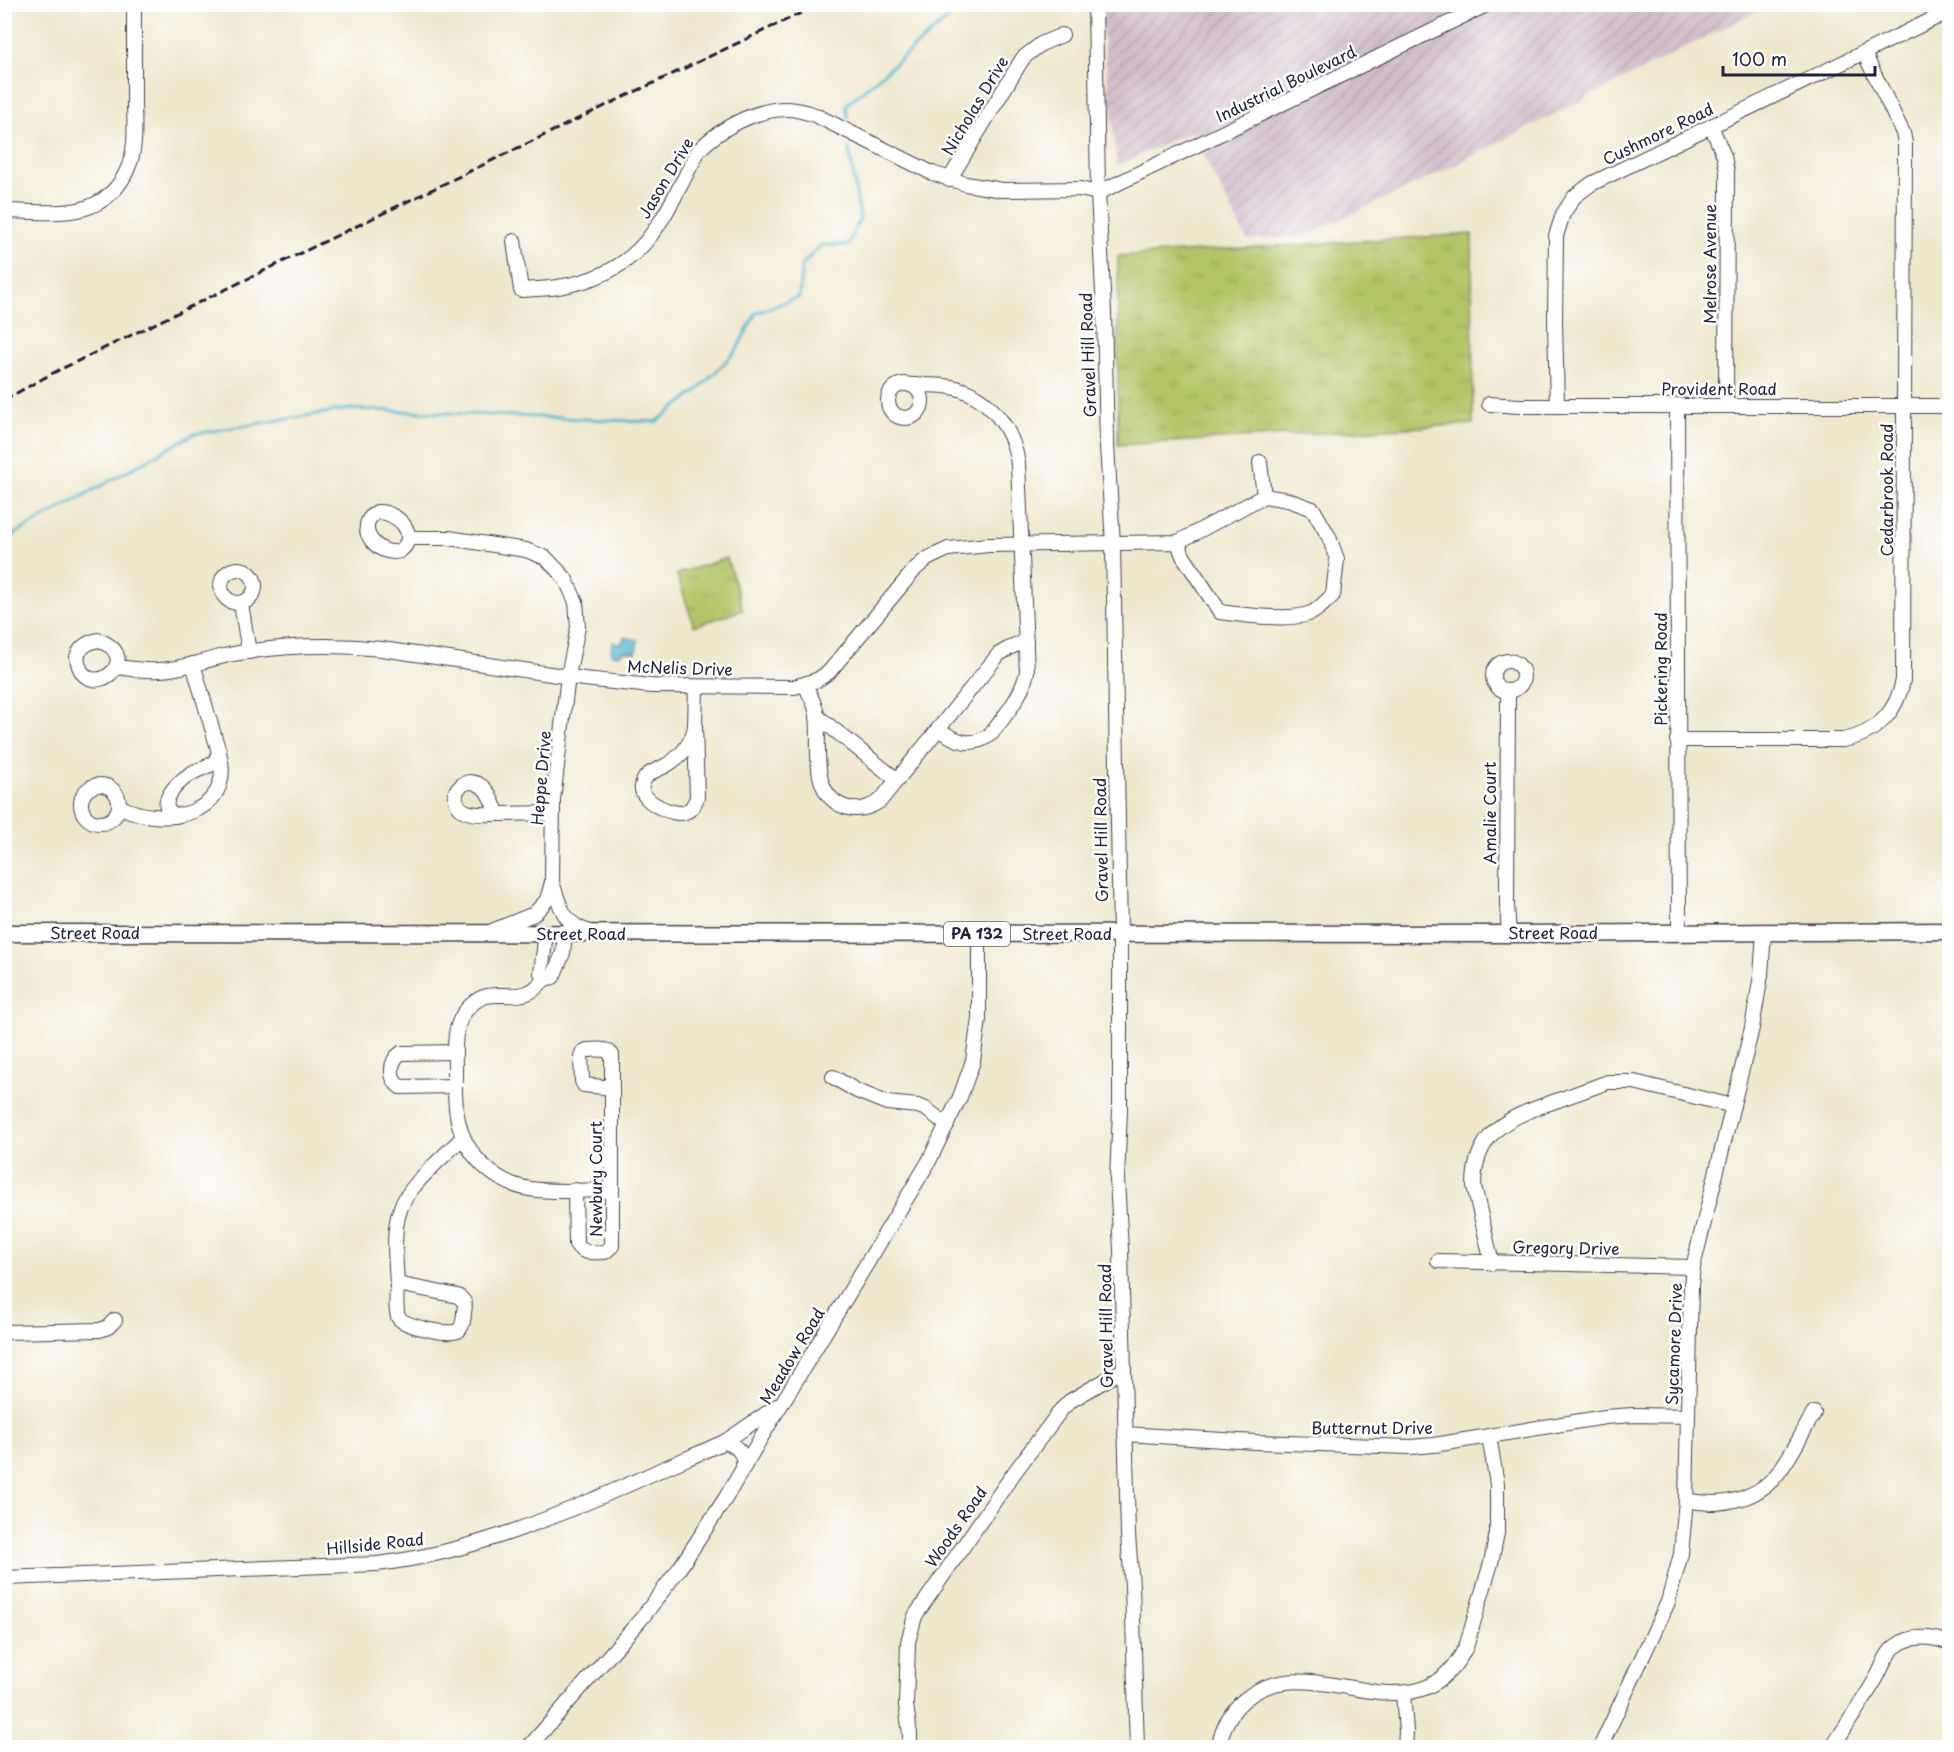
<svg xmlns="http://www.w3.org/2000/svg" width="1954" height="1752" font-family="'Playpen Sans',sans-serif">
<style>
.industrial{fill:url(#industrial-furrows)}
.park{fill:url(#park-tufts);stroke:#6a7452;stroke-width:1.5}
.water{fill:url(#water-waves);stroke:#396b85;stroke-width:1.5}
.lines{fill:none;stroke-linecap:round;stroke-linejoin:round}
.stream{stroke:#50b4cf;stroke-width:3}
.minor-casing{stroke:#414051;stroke-width:16}
.major-casing{stroke:#414051;stroke-width:19}
.minor{stroke:#fff;stroke-width:14}
.major{stroke:#fff;stroke-width:16}
.rail{stroke:#22223b;stroke-width:3;stroke-dasharray:9 4.5;stroke-linecap:butt}
.labels{text-anchor:middle;stroke-width:5;stroke-linejoin:round;paint-order:stroke}
.shield{fill:#fff;stroke:#646476;stroke-width:1.5}
.shield-label{font-size:15px;font-weight:bold;fill:#22223b}
.street-label{font-size:16px;fill:#22223b;stroke:#fff}
</style>
<defs>
<pattern id="industrial-furrows" width="10" height="10" patternUnits="userSpaceOnUse" patternTransform="scale(1.5)"><rect width="10" height="10" fill="#d1bdc9"/><path d="M-1 1l2-2M0 10L10 0M9 11l2-2" fill="none" stroke="#b3a2ae"/></pattern>
<pattern id="park-tufts" width="24" height="20" patternUnits="userSpaceOnUse" patternTransform="scale(1.5)"><rect width="24" height="20" fill="#b3c568"/><path d="M3 7l-1-3M5 7V3M7 7l1-3M15 17l-1-3M17 17v-4M19 17l1-3" fill="none" stroke="#9aa95b"/></pattern>
<pattern id="water-waves" width="16" height="10" patternUnits="userSpaceOnUse" patternTransform="scale(1.5)"><rect width="16" height="10" fill="#50b4cf"/><path d="M0 5q4-4 8 0t8 0" fill="none" stroke="#4292a9"/></pattern>
</defs>
<rect width="100%" height="100%" fill="#fff"/>
<filter id="ink" filterUnits="userSpaceOnUse"><feTurbulence type="fractalNoise" baseFrequency=".0167" numOctaves="2"/><feDisplacementMap in="SourceGraphic" scale="12" xChannelSelector="R" yChannelSelector="G"/><feConvolveMatrix kernelMatrix="1 2 1 2 8 2 1 2 1" color-interpolation-filters="sRGB"/></filter>
<filter id="wash" filterUnits="userSpaceOnUse"><feTurbulence type="fractalNoise" baseFrequency=".008" numOctaves="4" result="noise"/><feDisplacementMap in="SourceGraphic" scale="24" xChannelSelector="R" yChannelSelector="G"/><feGaussianBlur stdDeviation="1.35" result="paint"/><feColorMatrix in="noise" values="0 0 0 0 0 0 0 0 0 0 0 0 0 0 0 0 0 1.4 0 .05"/><feComposite in="paint" operator="in"/></filter>
<g filter="url(#wash)">
<rect width="100%" height="100%" fill="#efe7cc"/>
<polygon class="industrial" points="1100,5 1769,5 1433,176 1305,236 1247,240 1191,131 1117,166"/>
<g class="park">
<polygon points="1472,234 1473,424 1118,445 1118,256"/>
<polygon points="727,558 743,610 694,626 677,574"/>
</g>
<polygon class="water" points="624,637 638,640 636,653 625,651 619,655 611,654 612,642 622,643"/>
<g class="lines">
<g class="stream">
<polyline points="848,118 846,105 949,18 953,4"/>
<polyline points="4,540 194,434 349,409 656,422 696,392 736,351 756,313 799,297 802,265 821,245 848,245 860,218 849,149"/>
</g>
</g>
</g>
<g filter="url(#ink)">
<g class="lines">
<g class="minor-casing">
<g id="minor">
<polyline points="1095,4 1098,193 1104,312 1107,445 1113,544 1120,933 1120,1110 1117,1180 1121,1250 1128,1535 1132,1586 1137,1748"/>
<polyline points="1711,126 1724,156 1727,172 1726,405"/>
<polyline points="949,180 1023,58 1041,44 1062,35"/>
<path d="M4,211C29,211 58,215 82,209C103,204 120,188 128,168C137,148 134,122 134,100C134,68 134,36 134,4"/>
<path d="M514,241L521,290C534,289 546,289 558,287C647,273 661,220 699,150C720,128 756,109 787,109C797,109 806,112 815,115L932,173L966,184L1002,190L1080,189L1098,193L1488,4"/>
<circle cx="905" cy="401" r="17"/>
<path d="M911,385C922,385 933,385 944,386C984,389 1013,426 1018,464L1027,672C1022,696 1006,714 992,733C973,749 957,742 938,729"/>
<polyline points="1489,404 1519,406 1950,406"/>
<polyline points="1557,405 1555,322 1556,236 1563,214 1574,197 1591,184 1950,11"/>
<polyline points="1677,405 1679,932"/>
<polyline points="1260,462 1264,496"/>
<path d="M377,512C397,511 421,535 400,551C378,558 352,526 377,512Z"/>
<polyline points="408,538 449,538 526,550 546,558 565,578 576,602 578,627 568,676 553,799 552,882 547,900 534,914 492,931"/>
<circle cx="238" cy="586" r="17"/>
<polyline points="241,604 249,652"/>
<path d="M98,640C150,659 83,708 77,657C80,647 88,642 98,640Z"/>
<circle cx="1508" cy="676" r="15"/>
<path d="M117,667C131,669 145,671 159,670C186,669 212,657 239,653C287,645 334,644 382,649L584,679L651,686L794,687L817,680L829,672L916,568L927,559L948,549L989,545L1178,542L1264,496L1288,500L1313,509L1329,537L1337,559L1333,595C1327,600 1319,610 1311,613C1291,622 1242,615 1220,612L1183,556L1178,542"/>
<path d="M805,685C810,695 816,705 817,715C821,745 808,793 845,807C858,812 869,808 880,801L999,654L1015,645L1026,643"/>
<polyline points="1508,691 1507,905 1509,934"/>
<polyline points="817,716 897,780"/>
<path d="M695,726L697,798C694,804 692,810 685,812C674,817 639,801 642,786C644,773 655,771 665,766C681,757 692,744 695,726Z"/>
<polyline points="695,726 696,687"/>
<path d="M1677,740H1843C1876,734 1897,712 1903,680L1905,143L1903,133L1864,53"/>
<path d="M469,782C487,782 491,800 498,814C479,814 453,818 456,791L463,784Z"/>
<circle cx="100" cy="804" r="19"/>
<path d="M119,806C162,829 237,816 219,752"/>
<polyline points="498,814 553,813"/>
<path d="M175,816C154,805 177,783 189,775C197,769 207,768 215,762L219,752L193,664"/>
<path d="M552,882C560,906 563,925 590,932"/>
<path d="M565,933L563,953L553,977C550,978 547,978 545,979C538,984 537,990 527,993C506,1000 490,987 471,1005C452,1022 455,1047 455,1070C455,1086 454,1104 458,1120C465,1155 494,1183 530,1189C556,1193 585,1190 612,1190"/>
<polyline points="545,979 541,973 546,933"/>
<path d="M587,1050C596,1050 607,1047 612,1055V1088L584,1085L582,1081L581,1056L583,1052Z"/>
<path d="M455,1052L401,1053C389,1061 389,1079 400,1087L455,1086"/>
<polyline points="833,1077 857,1091 887,1103 918,1106 926,1109 947,1125"/>
<path d="M575,1190L576,1244C583,1255 594,1252 605,1252L612,1246V1088"/>
<polyline points="1438,1261 1693,1267"/>
<path d="M1492,1263L1474,1186C1474,1133 1507,1118 1550,1103C1569,1096 1589,1089 1608,1082H1634L1733,1106"/>
<path d="M397,1284L458,1296C465,1301 466,1304 464,1312C464,1318 463,1325 459,1330C452,1337 402,1326 398,1317C395,1308 397,1293 397,1284Z"/>
<path d="M397,1284C396,1261 392,1233 400,1210C407,1186 445,1156 463,1137"/>
<polyline points="4,1332 100,1330 108,1327 115,1320"/>
<polyline points="1125,1434 1256,1442 1411,1447 1434,1445 1605,1417 1633,1415 1688,1416"/>
<path d="M743,1467C745,1453 738,1448 726,1441L777,1406"/>
<path d="M1686,1500C1721,1508 1760,1500 1781,1469C1794,1451 1803,1431 1814,1413"/>
<path d="M4,1578L377,1564C471,1553 558,1516 643,1478C670,1465 699,1454 726,1441"/>
<polyline points="1403,1694 1406,1731 1405,1748"/>
<polyline points="528,1748 642,1618 679,1569 725,1499 762,1436 928,1163 960,1097 973,1061 979,1019 979,934"/>
<polyline points="910,1748 910,1734 906,1705 908,1642 915,1616 1014,1473 1061,1410 1070,1401 1123,1370"/>
<path d="M1218,1748C1222,1729 1230,1712 1244,1700C1313,1641 1413,1749 1466,1647L1491,1563L1497,1533V1484L1489,1436"/>
<polyline points="1600,1748 1668,1602 1681,1554 1686,1500 1691,1286 1693,1267 1752,1028 1761,975 1764,932"/>
<path d="M1832,1748C1847,1724 1863,1701 1877,1677C1883,1666 1886,1653 1896,1646C1911,1634 1933,1637 1950,1643"/>
</g>
</g>
<g class="major-casing">
<polyline id="major" points="4,933 1509,934 1950,931"/>
</g>
<use href="#minor" class="minor"/>
<use href="#major" class="major"/>
<polyline class="rail" points="4,400 53,373 584,116 820,4"/>
</g>
</g>
<g class="labels">
<rect class="shield" x="944" y="922" width="66" height="24" rx="4.5"/>
<g class="shield-label">
<text x="977" y="939">PA 132</text>
</g>
<g class="street-label">
<text transform="translate(1286 84) rotate(-26)" y="6">Industrial Boulevard</text>
<text transform="translate(975 106) rotate(-59)" y="6">Nicholas Drive</text>
<text transform="translate(1658 134) rotate(-26)" y="6">Cushmore Road</text>
<text transform="translate(666 178) rotate(-59)" y="6">Jason Drive</text>
<text transform="translate(1710 264) rotate(-90)" y="6">Melrose Avenue</text>
<text transform="translate(1088 355) rotate(-92)" y="6">Gravel Hill Road</text>
<text x="1719" y="395">Provident Road</text>
<text transform="translate(1887 490) rotate(-90)" y="6">Cedarbrook Road</text>
<text transform="translate(680 668) rotate(2)" y="6">McNelis Drive</text>
<text transform="translate(1661 669) rotate(-90)" y="6">Pickering Road</text>
<text transform="translate(541 778) rotate(-85)" y="6">Heppe Drive</text>
<text transform="translate(1490 813) rotate(-90)" y="6">Amalie Court</text>
<text transform="translate(1101 840) rotate(-91)" y="6">Gravel Hill Road</text>
<text x="95" y="939">Street Road</text>
<text x="1553" y="939">Street Road</text>
<text x="581" y="940">Street Road</text>
<text x="1067" y="940">Street Road</text>
<text transform="translate(596 1179) rotate(-90)" y="6">Newbury Court</text>
<text transform="translate(1566 1248) rotate(1)" y="6">Gregory Drive</text>
<text transform="translate(1106 1326) rotate(-91)" y="6">Gravel Hill Road</text>
<text transform="translate(1674 1344) rotate(-88)" y="6">Sycamore Drive</text>
<text transform="translate(792 1356) rotate(-59)" y="6">Meadow Road</text>
<text x="1372" y="1434">Butternut Drive</text>
<text transform="translate(956 1527) rotate(-55)" y="6">Woods Road</text>
<text transform="translate(375 1544) rotate(-6)" y="6">Hillside Road</text>
</g>
</g>
<rect width="1954" height="1752" fill="none" stroke="#fff" stroke-width="24"/>
<path d="M1723 66v9h152v-9" fill="none" stroke="#22223b" stroke-width="3"/>
<text x="1732" y="66" font-size="18" fill="#22223b" stroke="#ffffff" stroke-width="4.5" paint-order="stroke">100 m</text>
</svg>
